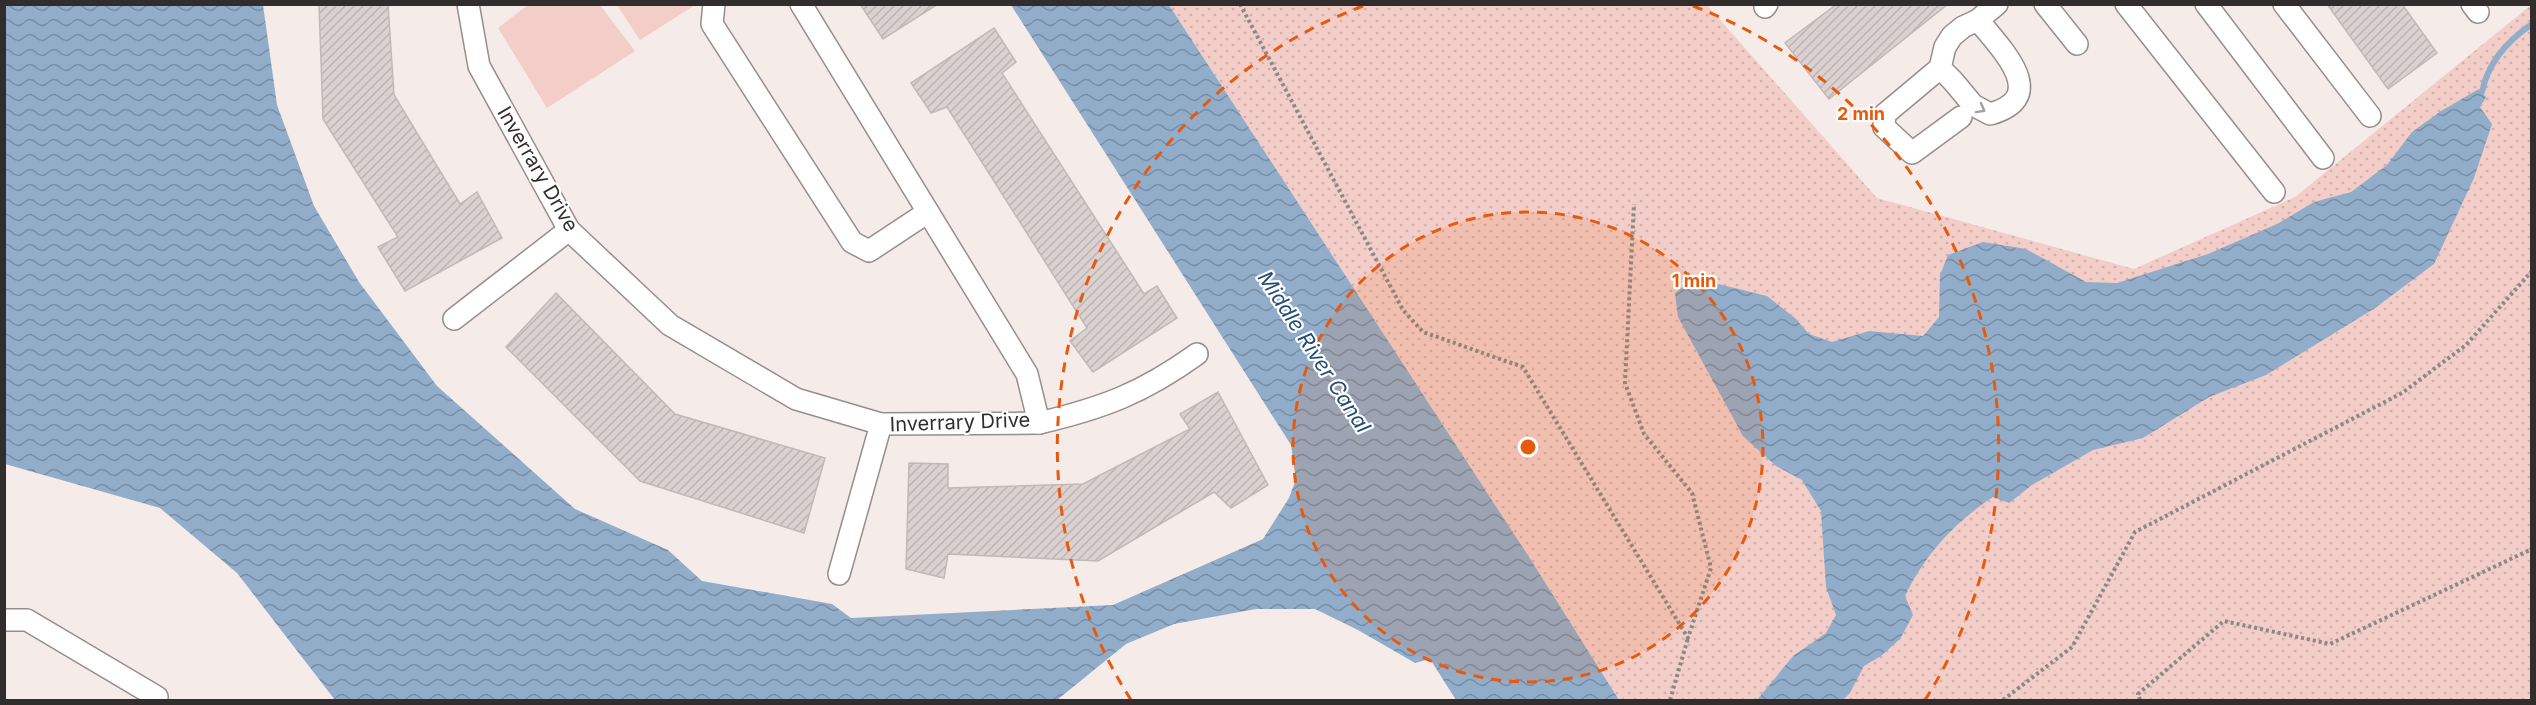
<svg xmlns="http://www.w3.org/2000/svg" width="2536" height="705" font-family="Inter,sans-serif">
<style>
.grass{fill:url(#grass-dots)}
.pitch{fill:#f3cdc7}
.water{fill:url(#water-waves)}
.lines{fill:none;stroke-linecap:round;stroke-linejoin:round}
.stream{stroke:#92adca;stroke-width:6}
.building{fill:url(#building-hatch);stroke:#c2b9b7;stroke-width:1.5}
.minor-casing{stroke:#978d8c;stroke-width:24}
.path{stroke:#8d8785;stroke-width:4;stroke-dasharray:3 3;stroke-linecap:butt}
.minor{stroke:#fff;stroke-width:21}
.oneway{stroke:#a2a0a0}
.ring{fill:none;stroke:#e8590c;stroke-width:3;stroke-dasharray:10 8}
.labels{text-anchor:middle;stroke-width:4.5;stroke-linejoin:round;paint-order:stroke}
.street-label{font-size:20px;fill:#312d2c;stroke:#fff}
.water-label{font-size:21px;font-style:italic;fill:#244d75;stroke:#fff}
.centre{fill:#e8590c;stroke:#fff;stroke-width:3}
.ring-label{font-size:18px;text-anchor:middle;font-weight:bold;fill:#e8590c;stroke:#fff;stroke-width:4.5;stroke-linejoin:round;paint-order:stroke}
</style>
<defs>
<pattern id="grass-dots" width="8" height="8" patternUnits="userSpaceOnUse" patternTransform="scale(1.5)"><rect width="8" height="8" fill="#f3cdc7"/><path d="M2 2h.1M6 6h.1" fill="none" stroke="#d1b0ab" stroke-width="1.8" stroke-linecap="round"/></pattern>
<pattern id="water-waves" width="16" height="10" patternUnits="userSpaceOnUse" patternTransform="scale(1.5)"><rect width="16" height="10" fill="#92adca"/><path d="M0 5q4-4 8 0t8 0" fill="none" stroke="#788da4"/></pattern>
<pattern id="building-hatch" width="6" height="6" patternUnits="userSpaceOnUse" patternTransform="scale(1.5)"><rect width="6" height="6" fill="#dbd1d0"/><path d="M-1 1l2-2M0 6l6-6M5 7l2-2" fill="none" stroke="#bcb4b3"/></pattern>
</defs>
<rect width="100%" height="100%" fill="#f5ebe9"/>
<polygon class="grass" points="1169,5 1707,5 1877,198 2134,269 2295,197 2531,5 2531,700 1619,700 1531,560"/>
<g class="pitch">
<polygon points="528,5 600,5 635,51 547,108 498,28"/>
<polygon points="617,5 695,5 640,40"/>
</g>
<g class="water">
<polygon points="5,4 263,5 277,105 314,206 359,282 437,386 575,509 668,550 702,581 832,604 851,618 1113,605 1263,539 1289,498 1296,479 1291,445 1011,5 1169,5 1531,560 1619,700 1456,700 1430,659 1415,663 1358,630 1315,609 1256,609 1174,624 1126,644 1057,700 335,700 237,573 160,508 5,464"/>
<path d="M2479,89L2486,97L2480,107L2492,124L2474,178L2434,264L2375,308L2266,375L2209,397L2143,438L2093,450L2032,485L2009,503L1993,497C1955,522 1925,554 1905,596L1913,615L1900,639L1881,656L1864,666L1850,693L1843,700H1757L1793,656L1826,633L1836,615L1826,587L1821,511L1802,480L1776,466L1743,436L1678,317L1675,293L1694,278L1767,296L1795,318L1809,334L1832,342L1869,331L1923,336L1939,317L1940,275L1948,255L1983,242L2026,249L2086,282L2117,283L2208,254L2277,224L2314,202L2351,192L2387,165L2412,132L2441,111Z"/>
</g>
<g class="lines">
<path class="stream" d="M2482,92C2488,62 2507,41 2532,24"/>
</g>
<g class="building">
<polygon points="319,4 388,4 394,95 460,204 477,192 502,238 405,291 378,247 398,237 323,119"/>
<polygon points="860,4 938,4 883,39"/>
<polygon points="1837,4 1948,4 1829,99 1785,43"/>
<polygon points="2327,4 2402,4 2437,53 2388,89"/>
<polygon points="994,28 1016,62 1002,73 1144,294 1157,286 1177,318 1093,372 1070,341 1087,328 947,107 931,113 911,83"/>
<polygon points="556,293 675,414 825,458 804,533 640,481 506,347"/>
<polygon points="1218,392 1268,485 1231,508 1214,492 1098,561 948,554 944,578 906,569 909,463 948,464 948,488 1083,484 1190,429 1180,414"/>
</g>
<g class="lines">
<g class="minor-casing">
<g id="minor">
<polyline points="468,4 479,66 569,230 670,325 796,399 881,424 1039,423 1027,374 801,4"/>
<polyline points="714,4 712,24 852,242 869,251 928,212"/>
<polyline points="2045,4 2077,44"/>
<polyline points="2126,4 2274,192"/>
<polyline points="2206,4 2323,158"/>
<polyline points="2284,4 2370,116"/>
<polyline points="2472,4 2478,12"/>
<polyline points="1765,7 1767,4"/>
<path d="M1940,68L1953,81L1973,105L1990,114C2052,97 2000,48 1978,20"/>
<polyline points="1961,117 1912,153 1884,127 1885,114 1940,68 1945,47 1952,36 1963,27 1978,20 1997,4"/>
<polyline points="454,319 569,230"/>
<path d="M1039,423C1103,408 1143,393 1197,354"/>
<polyline points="839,574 881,424"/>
<polyline points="4,620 27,620 157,697"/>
</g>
</g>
<g class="path">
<polyline points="1240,4 1403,310 1423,332 1523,367 1688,638 1711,568 1692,493 1644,434 1625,383 1634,204"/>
<polyline points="1670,700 1688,638"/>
<polyline points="2003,700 2072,647 2135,532 2402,393 2466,345 2532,271"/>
<polyline points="2140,700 2138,694 2224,621 2330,644 2532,549"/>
</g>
<use href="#minor" class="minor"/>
</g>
<defs><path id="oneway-chevron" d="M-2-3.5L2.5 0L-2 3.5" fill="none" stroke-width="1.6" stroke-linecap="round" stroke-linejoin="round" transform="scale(1.5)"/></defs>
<use class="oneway" href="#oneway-chevron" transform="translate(1981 109) rotate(29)"/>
<circle cx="1528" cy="447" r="235" fill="#e8590c" fill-opacity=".12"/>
<g class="ring">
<circle cx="1528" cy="447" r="235"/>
<path d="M1131 700A471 471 0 0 1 1363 6M1693 6A471 471 0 0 1 1925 700"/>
</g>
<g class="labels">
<g class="street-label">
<text transform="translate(538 169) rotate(60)" y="7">Inverrary Drive</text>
<text transform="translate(960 422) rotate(-2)" y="7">Inverrary Drive</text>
</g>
<g class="water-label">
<text transform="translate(1314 352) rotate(57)" y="7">Middle River Canal</text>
</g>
</g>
<circle cx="1528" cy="447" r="9" class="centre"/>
<g class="ring-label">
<text x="1861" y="120">2 min</text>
<text x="1694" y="287">1 min</text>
</g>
<rect width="2536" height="705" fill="none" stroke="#312d2c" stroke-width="12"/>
</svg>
